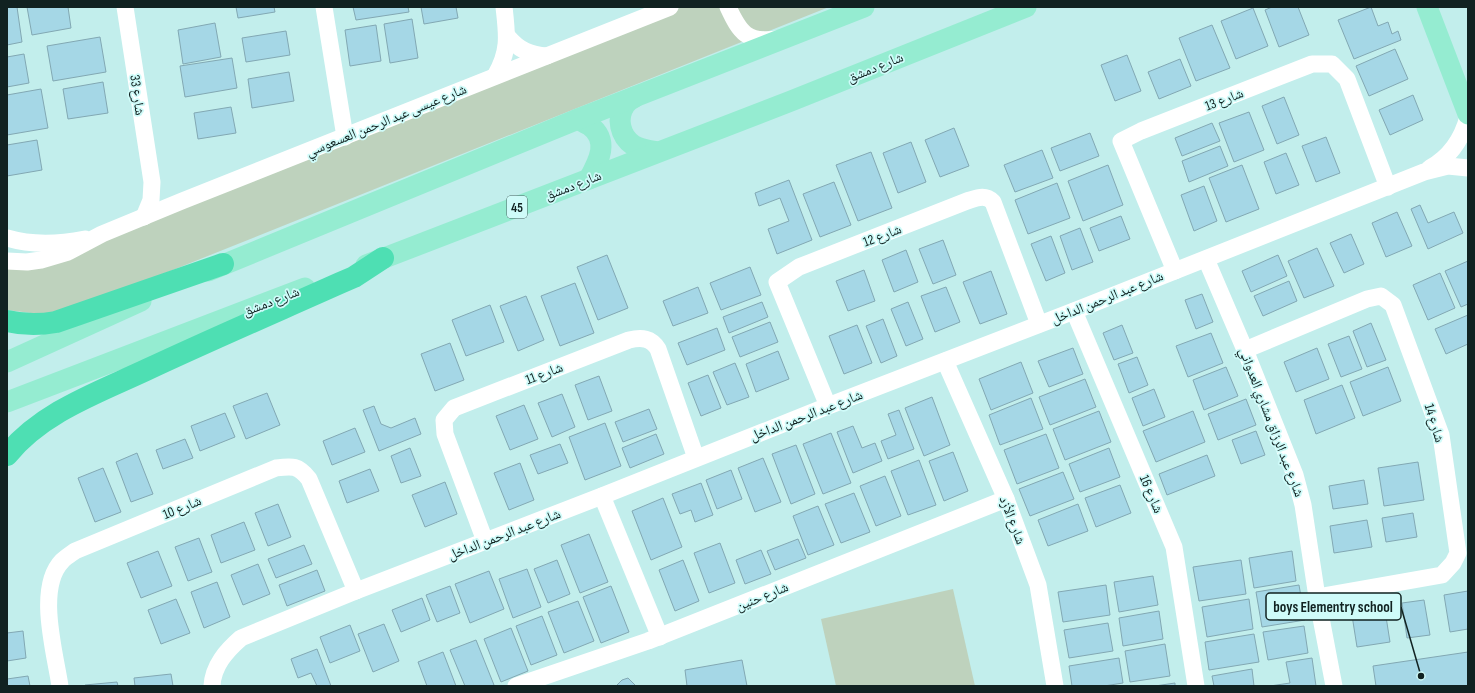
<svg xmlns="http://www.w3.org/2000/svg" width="1475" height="693" font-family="'Sofia Sans Condensed','Noto Naskh Arabic',sans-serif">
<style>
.green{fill:#bed2bd}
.building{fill:#a5d7e6;stroke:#82a8b3}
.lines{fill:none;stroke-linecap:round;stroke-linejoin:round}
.minor{stroke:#fff;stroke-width:17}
.major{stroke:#95ecd1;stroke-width:21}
.highway{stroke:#4edfb3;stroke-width:22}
.labels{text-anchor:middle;stroke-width:3.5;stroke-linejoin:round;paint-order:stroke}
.shield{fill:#cffbf9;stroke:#4a6362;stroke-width:1}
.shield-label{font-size:13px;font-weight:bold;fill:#112221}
.street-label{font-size:14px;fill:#112221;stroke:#cffbf9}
.leader{fill:none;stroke:#112221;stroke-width:1.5}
.callout-dot{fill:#112221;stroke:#cffbf9;stroke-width:1.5}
.callout{fill:#cffbf9;stroke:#112221;stroke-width:1.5}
.callout-label{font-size:15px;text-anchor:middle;font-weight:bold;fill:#112221}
</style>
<rect width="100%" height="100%" fill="#c2eeec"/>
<g class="green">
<polygon points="682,7 829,7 103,298 47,315 7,310 7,266 114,235"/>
<polygon points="953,589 975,686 836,686 821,619"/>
</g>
<g class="building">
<polygon points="7,7 17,7 22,42 7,45"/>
<polygon points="27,7 68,7 71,28 32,35"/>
<polygon points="236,7 274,7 275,12 238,18"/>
<polygon points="353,7 408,7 409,12 356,20"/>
<polygon points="421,7 456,7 458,18 424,24"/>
<polygon points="1272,7 1298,7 1309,35 1279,47 1265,10"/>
<polygon points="1371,7 1378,26 1388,22 1392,34 1398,31 1401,40 1354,59 1338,20"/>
<polygon points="1253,8 1268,46 1236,59 1221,21"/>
<polygon points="412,19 418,58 390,63 384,24"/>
<polygon points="215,23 221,57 183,64 178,30"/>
<polygon points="376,25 381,61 350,66 345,30"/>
<polygon points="1212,25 1230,68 1196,81 1179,38"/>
<polygon points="286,31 290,55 246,62 242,38"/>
<polygon points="100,37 106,72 53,81 47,46"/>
<polygon points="1395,49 1408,79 1369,96 1356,66"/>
<polygon points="24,54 29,83 7,87 7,57"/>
<polygon points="1127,55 1141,91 1115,101 1101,65"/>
<polygon points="232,58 237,88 185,97 180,66"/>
<polygon points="1180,59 1191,86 1159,99 1148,72"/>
<polygon points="289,72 294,101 252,108 248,79"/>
<polygon points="103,82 108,113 68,119 63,89"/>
<polygon points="41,89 48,128 7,135 7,95"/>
<polygon points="1413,95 1423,120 1390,135 1379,110"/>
<polygon points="1284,97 1299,135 1277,144 1262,106"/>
<polygon points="231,107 236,133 198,139 194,113"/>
<polygon points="1249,112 1264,150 1234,162 1219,123"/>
<polygon points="1212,123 1220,141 1182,156 1175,138"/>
<polygon points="954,128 969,166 940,177 925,140"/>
<polygon points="1090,133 1099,156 1060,171 1051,148"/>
<polygon points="1326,137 1340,173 1316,182 1302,146"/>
<polygon points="37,140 42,170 7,176 7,145"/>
<polygon points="911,142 926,182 898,193 883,153"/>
<polygon points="1220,146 1228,166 1189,182 1182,161"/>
<polygon points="1042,150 1053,178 1015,192 1004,165"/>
<polygon points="871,152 892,208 858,221 836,165"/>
<polygon points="1286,153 1299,185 1276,194 1264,162"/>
<polygon points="1108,165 1123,205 1083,221 1068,181"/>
<polygon points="1242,165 1259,209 1226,222 1209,178"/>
<polygon points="789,180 812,240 777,254 768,229 789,221 780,198 759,206 755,193"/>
<polygon points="834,182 851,225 820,237 803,194"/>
<polygon points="1057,183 1070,218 1028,234 1015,200"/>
<polygon points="1204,186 1217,221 1194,231 1181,195"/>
<polygon points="1420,205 1428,223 1454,212 1463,233 1428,249 1411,209"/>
<polygon points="1397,212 1412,246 1386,257 1372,223"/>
<polygon points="1121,216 1130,239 1099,251 1090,228"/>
<polygon points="1080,228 1093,262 1072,270 1060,236"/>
<polygon points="1351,234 1364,264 1344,273 1330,243"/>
<polygon points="1051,236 1065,273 1046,281 1031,244"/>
<polygon points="943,240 956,275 933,284 919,249"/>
<polygon points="1317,248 1334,286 1304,298 1288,261"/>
<polygon points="906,250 918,282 894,292 882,260"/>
<polygon points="607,255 628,308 598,320 577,267"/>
<polygon points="1278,255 1287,276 1251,292 1242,271"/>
<polygon points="1468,261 1468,304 1461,307 1445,271"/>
<polygon points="750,267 761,295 721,310 710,283"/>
<polygon points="864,270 875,301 848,311 836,281"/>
<polygon points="991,271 1007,314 980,324 963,282"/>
<polygon points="1440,273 1455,308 1428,320 1413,285"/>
<polygon points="1289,281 1297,301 1263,316 1254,296"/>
<polygon points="575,283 594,333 560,346 541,296"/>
<polygon points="698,287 708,313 673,326 663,301"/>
<polygon points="946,287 960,322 935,332 921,296"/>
<polygon points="1202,294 1213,322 1196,329 1185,300"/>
<polygon points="526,296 544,340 518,351 500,306"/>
<polygon points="762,302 768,317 729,333 723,317"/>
<polygon points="908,302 923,339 906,346 891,309"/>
<polygon points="490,305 504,342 466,356 452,320"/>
<polygon points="1468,315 1468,344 1446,354 1435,329"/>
<polygon points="883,319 897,356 881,363 866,326"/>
<polygon points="770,322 778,342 740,357 732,337"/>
<polygon points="1371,323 1386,360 1367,367 1353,331"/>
<polygon points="857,325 872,363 844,374 829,336"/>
<polygon points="1122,325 1133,353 1114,360 1103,333"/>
<polygon points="717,328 725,350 687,365 678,343"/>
<polygon points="1211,333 1223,363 1188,377 1176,346"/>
<polygon points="1349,336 1362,369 1341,377 1328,344"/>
<polygon points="450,343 464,380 435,391 421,354"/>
<polygon points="1073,348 1083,374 1049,387 1038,361"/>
<polygon points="1317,348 1329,379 1296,392 1284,362"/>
<polygon points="778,351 789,379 756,392 746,364"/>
<polygon points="1137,357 1148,385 1129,393 1118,364"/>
<polygon points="1021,362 1033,393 991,410 979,379"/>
<polygon points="735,363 749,397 727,405 713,372"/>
<polygon points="1226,367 1238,396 1204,410 1193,380"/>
<polygon points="1388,367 1401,401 1363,416 1350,382"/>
<polygon points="708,375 721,408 701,416 688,383"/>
<polygon points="599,376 612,411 588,420 575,385"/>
<polygon points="1085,379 1096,407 1050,425 1039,397"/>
<polygon points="1342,385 1355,418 1316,434 1304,400"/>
<polygon points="1154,389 1165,417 1143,426 1132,398"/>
<polygon points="267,393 280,425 246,439 233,406"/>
<polygon points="562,394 575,427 552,437 538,403"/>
<polygon points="932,397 950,445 924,456 905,408"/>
<polygon points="1031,398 1043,429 1000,445 989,415"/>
<polygon points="1246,399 1256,425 1218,440 1208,414"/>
<polygon points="524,405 538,439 510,450 496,416"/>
<polygon points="374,406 381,424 391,428 415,418 421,434 379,451 363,410"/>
<polygon points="649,409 657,429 623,442 615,422"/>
<polygon points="899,410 914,449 888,459 881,441 896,435 888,414"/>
<polygon points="1099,411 1111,442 1065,460 1053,429"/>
<polygon points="1193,411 1205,442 1156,462 1143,431"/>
<polygon points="225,413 235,437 200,451 191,426"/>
<polygon points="605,423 621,466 585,480 569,437"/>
<polygon points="853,426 862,448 875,443 882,461 853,473 837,432"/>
<polygon points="355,428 365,452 332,465 323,441"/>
<polygon points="1256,431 1265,455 1241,464 1232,440"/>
<polygon points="831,433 851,483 823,494 803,444"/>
<polygon points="656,434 664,454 630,468 622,448"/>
<polygon points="1046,434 1059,468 1017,484 1004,450"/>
<polygon points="185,439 193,458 163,469 156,450"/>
<polygon points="560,444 568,463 538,474 530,455"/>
<polygon points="796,445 815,494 791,504 772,454"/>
<polygon points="410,448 421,476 401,483 391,456"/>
<polygon points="1109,448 1120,477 1080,492 1069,464"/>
<polygon points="953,452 968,491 944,501 929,461"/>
<polygon points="137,453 153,494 131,502 116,462"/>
<polygon points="1207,455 1215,476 1167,495 1159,474"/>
<polygon points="763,458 781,502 755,512 738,468"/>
<polygon points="919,460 936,505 908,515 891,471"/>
<polygon points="1418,462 1424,500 1384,506 1378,468"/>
<polygon points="520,463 534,500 509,510 494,473"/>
<polygon points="103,468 121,512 95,522 78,478"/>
<polygon points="370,469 379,491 347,503 339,481"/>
<polygon points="731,470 742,499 717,509 706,480"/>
<polygon points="1063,472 1074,499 1030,516 1019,489"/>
<polygon points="885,476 901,516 876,526 860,486"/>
<polygon points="1364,480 1368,504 1333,509 1329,486"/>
<polygon points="445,482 457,514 425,527 412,495"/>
<polygon points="701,483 713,515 695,522 691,510 680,514 672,494"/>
<polygon points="1120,485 1131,513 1096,527 1085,498"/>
<polygon points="854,493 870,532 841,543 825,504"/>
<polygon points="663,498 682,547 651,560 632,511"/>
<polygon points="278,504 291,537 268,546 255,513"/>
<polygon points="1078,504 1088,531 1048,546 1038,520"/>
<polygon points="818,506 834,545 808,555 793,516"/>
<polygon points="1413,513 1417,537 1386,542 1382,518"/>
<polygon points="1367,520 1372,547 1334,553 1330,526"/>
<polygon points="244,522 255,550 221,563 211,535"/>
<polygon points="589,534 608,582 580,593 561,545"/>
<polygon points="199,538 212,572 188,581 175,547"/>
<polygon points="798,539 806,558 775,570 767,551"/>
<polygon points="720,543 735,583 709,593 694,553"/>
<polygon points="304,545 312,564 276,578 268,559"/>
<polygon points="761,550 771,574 745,584 736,560"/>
<polygon points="158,551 172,586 141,598 127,563"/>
<polygon points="1292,551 1296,581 1254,588 1249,558"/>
<polygon points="557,560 570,594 548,603 534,569"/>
<polygon points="683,560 699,601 675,611 659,570"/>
<polygon points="1241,560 1246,594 1199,601 1193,567"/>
<polygon points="258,564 270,594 243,605 231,575"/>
<polygon points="527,569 541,607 513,618 499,579"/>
<polygon points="317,570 325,591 287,606 279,585"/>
<polygon points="489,571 504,609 470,623 455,584"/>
<polygon points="1153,576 1158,605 1119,612 1114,582"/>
<polygon points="217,582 230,617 204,628 191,592"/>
<polygon points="1106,585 1110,615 1063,622 1058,592"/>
<polygon points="1299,585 1305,620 1262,627 1256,592"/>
<polygon points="450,586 460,613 437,622 426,595"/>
<polygon points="611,586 629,632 601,643 583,597"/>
<polygon points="1468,591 1468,629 1450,632 1444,595"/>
<polygon points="422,598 430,620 401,632 392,610"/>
<polygon points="176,599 190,633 161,644 148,610"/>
<polygon points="1249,599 1253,629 1207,637 1202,607"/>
<polygon points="1424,600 1430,635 1407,638 1402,603"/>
<polygon points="578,601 594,641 564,653 548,612"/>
<polygon points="1384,604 1390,642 1357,647 1351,609"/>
<polygon points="1159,611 1163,639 1123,646 1119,618"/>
<polygon points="542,616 557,655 531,665 516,626"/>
<polygon points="1108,623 1113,651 1069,658 1064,630"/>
<polygon points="384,624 399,661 373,672 358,634"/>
<polygon points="350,625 360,651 330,663 320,637"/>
<polygon points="1304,626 1308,653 1268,660 1263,632"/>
<polygon points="511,628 528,671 501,682 484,639"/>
<polygon points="23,631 26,658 7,661 7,633"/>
<polygon points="1254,634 1259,662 1209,670 1205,642"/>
<polygon points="476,640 494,685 491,686 465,686 450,650"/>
<polygon points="1165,644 1170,676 1130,682 1125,651"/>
<polygon points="317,649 331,686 317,686 311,673 298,678 291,659"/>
<polygon points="443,652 456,686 427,686 418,662"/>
<polygon points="1468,652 1468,686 1376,686 1373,666"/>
<polygon points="1119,658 1123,683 1104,686 1072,686 1069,666"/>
<polygon points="1312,658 1316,686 1270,686 1290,683 1286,662"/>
<polygon points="742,660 747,686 687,686 685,670"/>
<polygon points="1252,669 1254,686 1214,686 1212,676"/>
<polygon points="171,674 173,686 135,686 134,678"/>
<polygon points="28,676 30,686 7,686 7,679"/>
<polygon points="628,678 636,686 616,686 622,680"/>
<polygon points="117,682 118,686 85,686 85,685"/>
<polygon points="1175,683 1175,686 1155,686"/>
</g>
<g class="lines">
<g class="minor">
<polyline points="125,7 152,182 151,200 144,217"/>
<polyline points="324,7 345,137"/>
<path d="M728,7C740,33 747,43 778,39"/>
<path d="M508,37C519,50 530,55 547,56"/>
<path d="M495,76C510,51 507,34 504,7"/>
<path d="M1430,168C1450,157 1462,139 1468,117"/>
<path d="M7,238C31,245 60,244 85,239"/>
<polyline points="1206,259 1245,350 1295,475 1303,505 1317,597 1334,686"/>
<polyline points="7,261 27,262 41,260 68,252 102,234 182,201 670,7"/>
<polyline points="1175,271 1121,141 1141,131 1312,64 1332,64 1347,79 1388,187"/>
<polyline points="1074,311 1174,547 1196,686"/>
<polyline points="1245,350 1367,299 1381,296 1393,305 1441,435 1458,553 1453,563 1442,575 1317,597"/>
<polyline points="945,361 1006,499 1038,585 1055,686"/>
<path d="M828,406L777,282L799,267L967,201C977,198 985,194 993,202L1039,324"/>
<polyline points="602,496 660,637"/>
<path d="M485,541L445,434L444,420L454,408L629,340C642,337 651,338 658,349L696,458"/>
<path d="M60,686C55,652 36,588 62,561C66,557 71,554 75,551L276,468C292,466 298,465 309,479L356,591"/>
<path d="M212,686C213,666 226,651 241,638L356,591L602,496L828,406L1074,311L1424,172L1448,166L1468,168"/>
<polyline points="516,686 648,641 1006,499"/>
</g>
<g class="major">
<polyline points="1427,7 1468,114"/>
<path d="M635,97C631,99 627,102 625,105C616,118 620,136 633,145C640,150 649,150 657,152"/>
<path d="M578,119C581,121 585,123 589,125C610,140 599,161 589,179"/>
<polyline points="366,265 791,101 1026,7"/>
<polyline points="208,271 578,119 864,7"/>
<polyline points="7,362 141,301"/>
<polyline points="7,402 305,288"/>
</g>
<g class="highway">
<path d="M7,321C24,325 39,325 56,322L223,264"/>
<path d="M7,455C42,412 97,393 146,370C210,340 275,312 340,283L354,277L383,258"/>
</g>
</g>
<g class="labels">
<rect class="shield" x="507" y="196" width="20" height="22" rx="3"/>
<g class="shield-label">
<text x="517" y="212">45</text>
</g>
<g class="street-label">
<text transform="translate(875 67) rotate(-22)" y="5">شارع دمشق</text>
<text transform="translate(138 95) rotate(82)" y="5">شارع 33</text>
<text transform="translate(1224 99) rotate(-21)" y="5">شارع 13</text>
<text transform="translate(386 120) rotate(-22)" y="5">شارع عيسى عبد الرحمن العسعوسي</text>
<text transform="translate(573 185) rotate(-21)" y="5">شارع دمشق</text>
<text transform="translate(882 235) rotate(-21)" y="5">شارع 12</text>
<text transform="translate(1107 297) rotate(-22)" y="5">شارع عبد الرحمن الداخل</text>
<text transform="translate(271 301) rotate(-21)" y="5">شارع دمشق</text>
<text transform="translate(544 373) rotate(-21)" y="5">شارع 11</text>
<text transform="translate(806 415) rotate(-21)" y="5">شارع عبد الرحمن الداخل</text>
<text transform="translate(1272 422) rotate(69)" y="5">شارع عبد الرزاق مشاري العدواني</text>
<text transform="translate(1435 423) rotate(73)" y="5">شارع 14</text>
<text transform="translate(1152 494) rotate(67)" y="5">شارع 16</text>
<text transform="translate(182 507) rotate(-22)" y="5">شارع 10</text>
<text transform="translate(1013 520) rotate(69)" y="5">شارع الأزد</text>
<text transform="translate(504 534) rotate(-21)" y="5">شارع عبد الرحمن الداخل</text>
<text transform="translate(762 596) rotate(-22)" y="5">شارع حنين</text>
</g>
</g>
<path class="leader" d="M1421 676L1401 607"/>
<circle class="callout-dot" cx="1421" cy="676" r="4"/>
<rect class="callout" x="1266" y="593" width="135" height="27" rx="4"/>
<g class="callout-label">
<text x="1333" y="612">boys Elementry school</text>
</g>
<rect width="1475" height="693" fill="none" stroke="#112221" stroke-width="16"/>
</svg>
